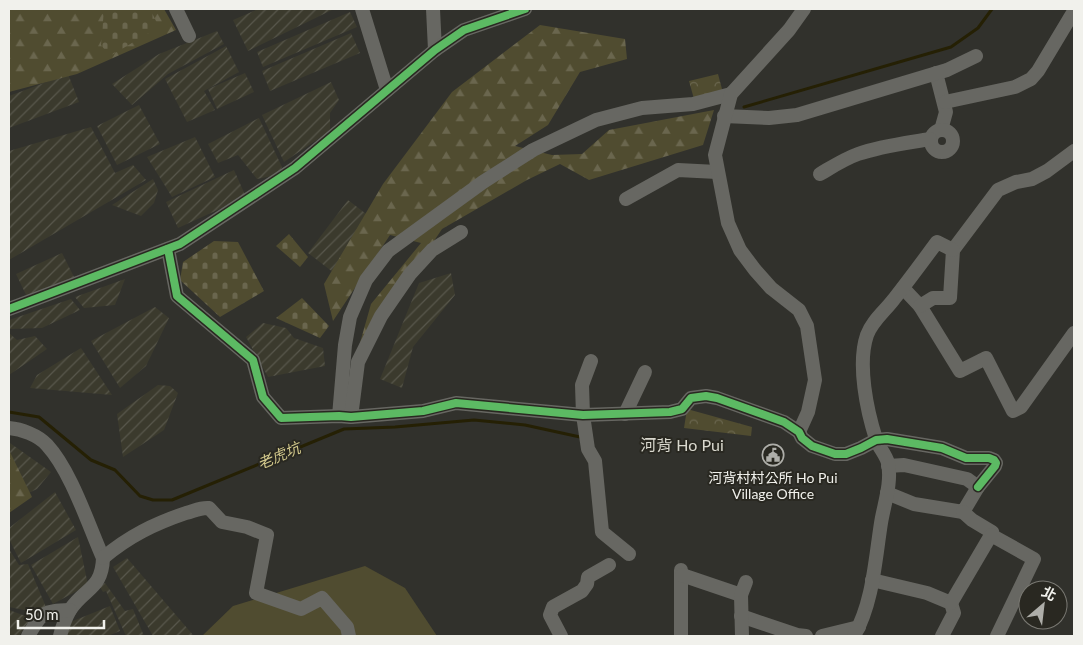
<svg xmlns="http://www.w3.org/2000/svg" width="1083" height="645" font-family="Lato,'Noto Sans TC',sans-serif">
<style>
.industrial{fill:url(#industrial-furrows)}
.green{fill:#504c30}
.forest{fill:url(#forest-firs)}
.cemetery{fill:url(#cemetery-stones)}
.park{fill:url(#park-crowns)}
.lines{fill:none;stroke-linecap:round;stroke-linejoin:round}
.stream{stroke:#252004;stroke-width:3}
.minor{stroke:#676762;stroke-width:14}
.cycleway-casing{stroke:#292821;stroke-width:11}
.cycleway{stroke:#5cba63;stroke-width:8}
.labels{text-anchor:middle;stroke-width:4;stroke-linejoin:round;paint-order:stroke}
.poi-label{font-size:14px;fill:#f1f1ec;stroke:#292821}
.water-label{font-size:15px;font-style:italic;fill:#d3c98c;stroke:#292821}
.quarter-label{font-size:16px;fill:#d9d8ce;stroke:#292821}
</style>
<defs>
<pattern id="industrial-furrows" width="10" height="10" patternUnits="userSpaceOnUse" patternTransform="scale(1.25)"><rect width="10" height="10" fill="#3b3a2d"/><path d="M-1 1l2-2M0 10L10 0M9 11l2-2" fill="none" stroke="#58574c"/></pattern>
<pattern id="forest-firs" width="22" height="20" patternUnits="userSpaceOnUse" patternTransform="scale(1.25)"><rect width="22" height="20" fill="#504c30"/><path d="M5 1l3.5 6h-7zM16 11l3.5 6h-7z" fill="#6a664e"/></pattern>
<pattern id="cemetery-stones" width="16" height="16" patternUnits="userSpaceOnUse" patternTransform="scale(1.25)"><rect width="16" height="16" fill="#504c30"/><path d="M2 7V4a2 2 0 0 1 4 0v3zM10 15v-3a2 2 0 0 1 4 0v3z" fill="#6a664e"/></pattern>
<pattern id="park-crowns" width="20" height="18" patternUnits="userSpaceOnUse" patternTransform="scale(1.25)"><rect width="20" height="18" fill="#504c30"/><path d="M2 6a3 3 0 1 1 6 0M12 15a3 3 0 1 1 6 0" fill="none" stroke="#6a664e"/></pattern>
</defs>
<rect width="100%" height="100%" fill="#31312c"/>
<g class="industrial">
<polygon points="258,9 334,9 248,51 233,20"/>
<polygon points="350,12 357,27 263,67 257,52"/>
<polygon points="217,31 224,44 168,74 132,105 112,84 159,54"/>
<polygon points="351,33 360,53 270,91 262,71"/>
<polygon points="226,46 239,72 204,91 215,110 187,122 165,79"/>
<polygon points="245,73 254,92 217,109 208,89"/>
<polygon points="68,74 79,102 9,128 9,96"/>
<polygon points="331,82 339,100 330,113 330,131 284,162 262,115"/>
<polygon points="139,105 160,144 117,165 97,126"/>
<polygon points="259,118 282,167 277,175 257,179 238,155 218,163 208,144"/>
<polygon points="91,127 115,173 133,165 146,180 9,260 9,151"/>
<polygon points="195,137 215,177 172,197 147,157"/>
<polygon points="234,170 246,197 178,228 166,202"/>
<polygon points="153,179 158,190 154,203 141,216 112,205"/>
<polygon points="348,200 378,223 338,276 308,253"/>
<polygon points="62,253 74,277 28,299 16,274"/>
<polygon points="451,273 455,295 413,347 402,388 380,379 419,283"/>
<polygon points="125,279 115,305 84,308 75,297"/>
<polygon points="71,299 80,310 42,328 10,329 9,320"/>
<polygon points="155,307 169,318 146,366 120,388 91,341"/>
<polygon points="263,323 286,328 294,338 323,348 325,366 268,377 246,337"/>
<polygon points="9,333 17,340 35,336 47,349 9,375"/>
<polygon points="81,348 112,395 30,388 37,375"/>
<polygon points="158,385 170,386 178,393 164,430 123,457 117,414"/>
<polygon points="10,443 51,472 37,489 12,501 9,492 9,446"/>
<polygon points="55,492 76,530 21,563 9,539 9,528"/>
<polygon points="78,537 88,585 53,604 31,565"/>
<polygon points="9,549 19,565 28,564 46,607 34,612 9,607"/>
<polygon points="127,558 193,635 153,636 113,567"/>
<polygon points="105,583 125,611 133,609 144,636 126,636 106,591 103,592 100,587"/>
<polygon points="110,606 120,631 108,636 68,636 63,625"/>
<polygon points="9,610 31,618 19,636 9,636"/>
</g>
<polygon class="green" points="365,566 405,588 437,636 202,636 233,606"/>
<g class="forest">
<polygon points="9,9 164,9 176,30 77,74 9,92"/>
<polygon points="540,25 625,39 627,59 580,72 548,125 515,146 552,155 582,154 609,130 714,110 703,145 589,180 560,164 527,180 442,229 356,357 371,304 421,243 390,235 333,321 324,284 383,184 452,92"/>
<polygon points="9,450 32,497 9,513"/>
</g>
<g class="cemetery">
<polygon points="104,9 150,9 159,27 110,56 101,45"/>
<polygon points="289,234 308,257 300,267 276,246"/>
<polygon points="214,241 238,242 264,291 220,317 180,280 183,262"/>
<polygon points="302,298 329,326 320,338 276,318"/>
</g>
<g class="park">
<polygon points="718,74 723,93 694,99 689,81"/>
<polygon points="687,409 752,427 751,436 684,428"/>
</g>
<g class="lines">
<g class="stream">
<polyline points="744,107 951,47 978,28 992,9"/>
<polyline points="9,412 39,417 91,460 115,470 140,496 153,500 172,500 344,429 395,427 474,420 525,425 580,437"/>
</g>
<g class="minor">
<polyline points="176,9 189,36"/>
<polyline points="362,9 387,90"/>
<polyline points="433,9 435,50"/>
<polyline points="936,73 946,112 941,130"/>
<polyline points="945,102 1015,87 1031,79 1038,71 1074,11"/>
<polyline points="724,116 769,118 797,115 947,70 976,56"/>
<circle cx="942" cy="141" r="11"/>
<path d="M820,174C832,167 844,159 858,154C881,146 907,143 930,139"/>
<polyline points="626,199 678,170 717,172"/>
<polyline points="168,249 177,296 253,360 263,397 281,418 339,416 351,417 423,411 456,403 583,415 670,412 682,409 691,398 706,396 717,398 784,422 799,432 802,438 812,446 835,454 846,454 861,448 876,440 887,439 942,448 966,458 989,458 994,460 996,463 995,466 978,487"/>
<polyline points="903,288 920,306 960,371 986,358 1013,411 1021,407 1074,333"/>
<polyline points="920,306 933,298 950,298 953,250 998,190 1016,182 1032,179 1047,171 1074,151"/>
<polyline points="9,309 180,244 295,168 435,50 464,30 525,9"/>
<polyline points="591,361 582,385 583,415 588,449 595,461 602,532 629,554"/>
<polyline points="625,414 645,372"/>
<polyline points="339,416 345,345 350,317 366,280 388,251 483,182 533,150 596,120 642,108 693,104 731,94"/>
<polyline points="351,417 358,362 381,316 410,274 432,250 461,232"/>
<path d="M9,428C21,429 38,435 47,445C71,471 88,524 103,558C102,590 84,588 70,610C66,617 62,628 60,636"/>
<polyline points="799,432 808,412 815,380 807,326 799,310 771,288 755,270 740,250 728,223 715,155 731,94 789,30 804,9"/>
<polyline points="887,493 914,504 963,512 978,487 967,479 904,465 888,466"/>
<polyline points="963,512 972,520 992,532 991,535"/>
<path d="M103,558C129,536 154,524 186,513C194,511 201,507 209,508L222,522L247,527L267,535L256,593L301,609L322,598L347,627L349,636"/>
<polyline points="681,570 681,636"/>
<polyline points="682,575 741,595"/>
<polyline points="872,580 927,593 951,603 954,613 942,636"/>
<polyline points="951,603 991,535 1034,559 997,636"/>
<polyline points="741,616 797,635 806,636"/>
<path d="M28,636C42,612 42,611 70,610"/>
<polyline points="561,636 550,615 553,607 582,591 587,584 588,577 609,565"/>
<polyline points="742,636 741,595 746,582"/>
<polyline points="822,636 859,627"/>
<path d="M854,636C873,602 875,561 881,523C884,504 892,483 888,463C886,455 879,448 876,439C867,411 857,364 867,335C872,321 885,311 894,299C909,280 923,261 937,242L953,250"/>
</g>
<g class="cycleway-casing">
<g id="cycleway">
<polyline points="168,249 177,296 253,360 263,397 281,418 339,416 351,417 423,411 456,403 583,415 670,412 682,409 691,398 706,396 717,398 784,422 799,432 802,438 812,446 835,454 846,454 861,448 876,440 887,439 942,448 966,458 989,458 994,460 996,463 995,466 978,487"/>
<polyline points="9,309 180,244 295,168 435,50 464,30 525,9"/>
</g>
</g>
<use href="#cycleway" class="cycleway"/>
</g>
<defs>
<g id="civic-ring" transform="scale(1.125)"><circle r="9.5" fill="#292821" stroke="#aeaea9" stroke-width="1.5"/><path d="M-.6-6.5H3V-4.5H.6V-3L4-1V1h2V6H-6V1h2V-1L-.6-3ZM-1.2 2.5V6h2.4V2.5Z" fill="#aeaea9"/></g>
</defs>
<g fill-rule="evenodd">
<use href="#civic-ring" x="773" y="455"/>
</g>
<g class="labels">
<g class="poi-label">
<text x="773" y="483">河背村村公所 Ho Pui<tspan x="773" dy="16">Village Office</tspan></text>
</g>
<g class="water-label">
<text transform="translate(279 456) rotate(-23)" y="5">老虎坑</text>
</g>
<g class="quarter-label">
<text x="682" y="451">河背 Ho Pui</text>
</g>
</g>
<rect width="1083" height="645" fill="none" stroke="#f1f1ec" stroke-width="20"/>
<g transform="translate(1043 605) rotate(28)"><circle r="24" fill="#292821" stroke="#797872"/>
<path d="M0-4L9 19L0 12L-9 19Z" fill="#aeaea9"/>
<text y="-8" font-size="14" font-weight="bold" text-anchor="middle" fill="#f1f1ec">北</text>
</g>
<path d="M18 620v8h86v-8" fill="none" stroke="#f1f1ec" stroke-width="2.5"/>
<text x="25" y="620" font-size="15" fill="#f1f1ec" stroke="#292821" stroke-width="4" paint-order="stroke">50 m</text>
</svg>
